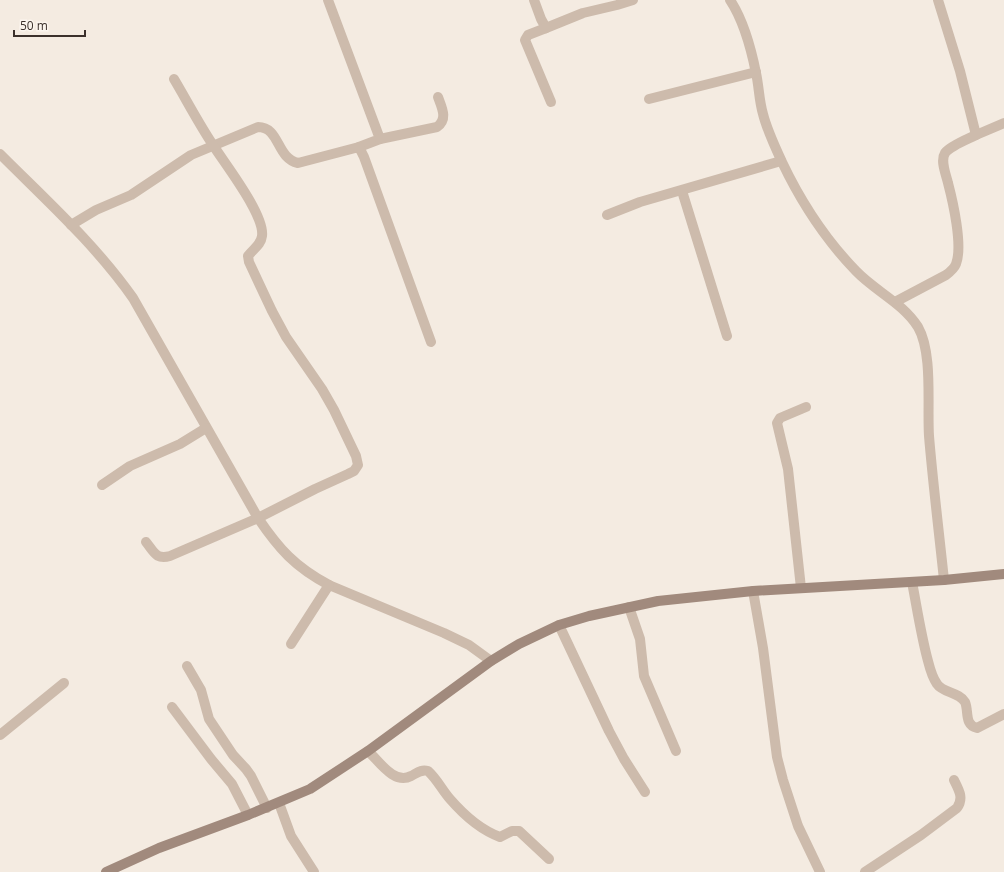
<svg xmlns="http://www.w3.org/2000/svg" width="1004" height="872" font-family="'Open Sans',sans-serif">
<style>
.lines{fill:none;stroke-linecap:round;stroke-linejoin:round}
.street{stroke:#cdbbac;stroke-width:10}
.secondary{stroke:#a18a7d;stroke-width:10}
</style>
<rect width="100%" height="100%" fill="#f4ebe1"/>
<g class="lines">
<g class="street">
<polyline points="328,0 380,139 359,147"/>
<polyline points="534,0 541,19 546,28 583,13 617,5 633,0"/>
<path d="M730,0C744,21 751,48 756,73C759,86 759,101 763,114C767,130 775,147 782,162C801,202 825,239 856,271C875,291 903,303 918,327C933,353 927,405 929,436C933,484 939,532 944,580"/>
<polyline points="546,28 528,35 525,40 551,102"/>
<polyline points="649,99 756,72"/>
<polyline points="976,135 1004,123"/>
<path d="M380,139L437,127C448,119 442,108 438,97"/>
<path d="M0,154C46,200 95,244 133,298L258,518C279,549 295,567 329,585L444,633L469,645L491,661"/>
<polyline points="682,191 727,336"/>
<polyline points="607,215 640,202 781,161"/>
<path d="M71,225L96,210L131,195L191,155L258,127C280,127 276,158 298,163L359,147L364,157L431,342"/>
<path d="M895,302L946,275C950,272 954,269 956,264C963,246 953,202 948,183C946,174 940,161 945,153C950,146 968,139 976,135L960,71L938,0"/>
<polyline points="102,485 130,466 180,444 206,428"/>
<path d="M146,542C154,552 156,560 170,556L258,518L315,489L348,474L354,471L358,465L356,456L334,410L322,389L286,337L272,311L249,262L248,256C253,249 261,245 262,236C265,215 225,164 213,145C199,124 187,101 174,79"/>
<path d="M912,582C917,608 921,635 928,661C930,669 932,677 937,684C943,693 959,692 965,702C969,711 964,725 977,728L1004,714"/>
<polyline points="801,588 788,469 777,423 780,418 806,407"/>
<polyline points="753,591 763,648 777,757 783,780 798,826 820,872"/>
<polyline points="629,607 640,639 644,676 676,751"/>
<polyline points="559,625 609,731 624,759 645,792"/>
<polyline points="291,644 329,585"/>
<polyline points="187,666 201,690 209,719 233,755 246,769 251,776 267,808"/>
<polyline points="172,707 211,759 232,784 248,815"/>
<polyline points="0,735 64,683"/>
<path d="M368,751C379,761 394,785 411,776C417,773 421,769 428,771C437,779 442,790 450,799C463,814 481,830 500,837L512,831H519L549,859"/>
<polyline points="279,803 291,836 314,872"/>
<path d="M865,872L921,835L957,808C964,798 959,790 954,780"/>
</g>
<polyline class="secondary" points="106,872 159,848 248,815 310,789 368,751 491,661 519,644 559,625 589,616 658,601 753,591 944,580 1004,574"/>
</g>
<path d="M14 30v6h71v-6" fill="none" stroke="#3b302b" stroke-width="2"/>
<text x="20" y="30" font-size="12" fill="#3b302b" stroke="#fbf5ee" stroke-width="3" paint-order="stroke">50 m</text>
</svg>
